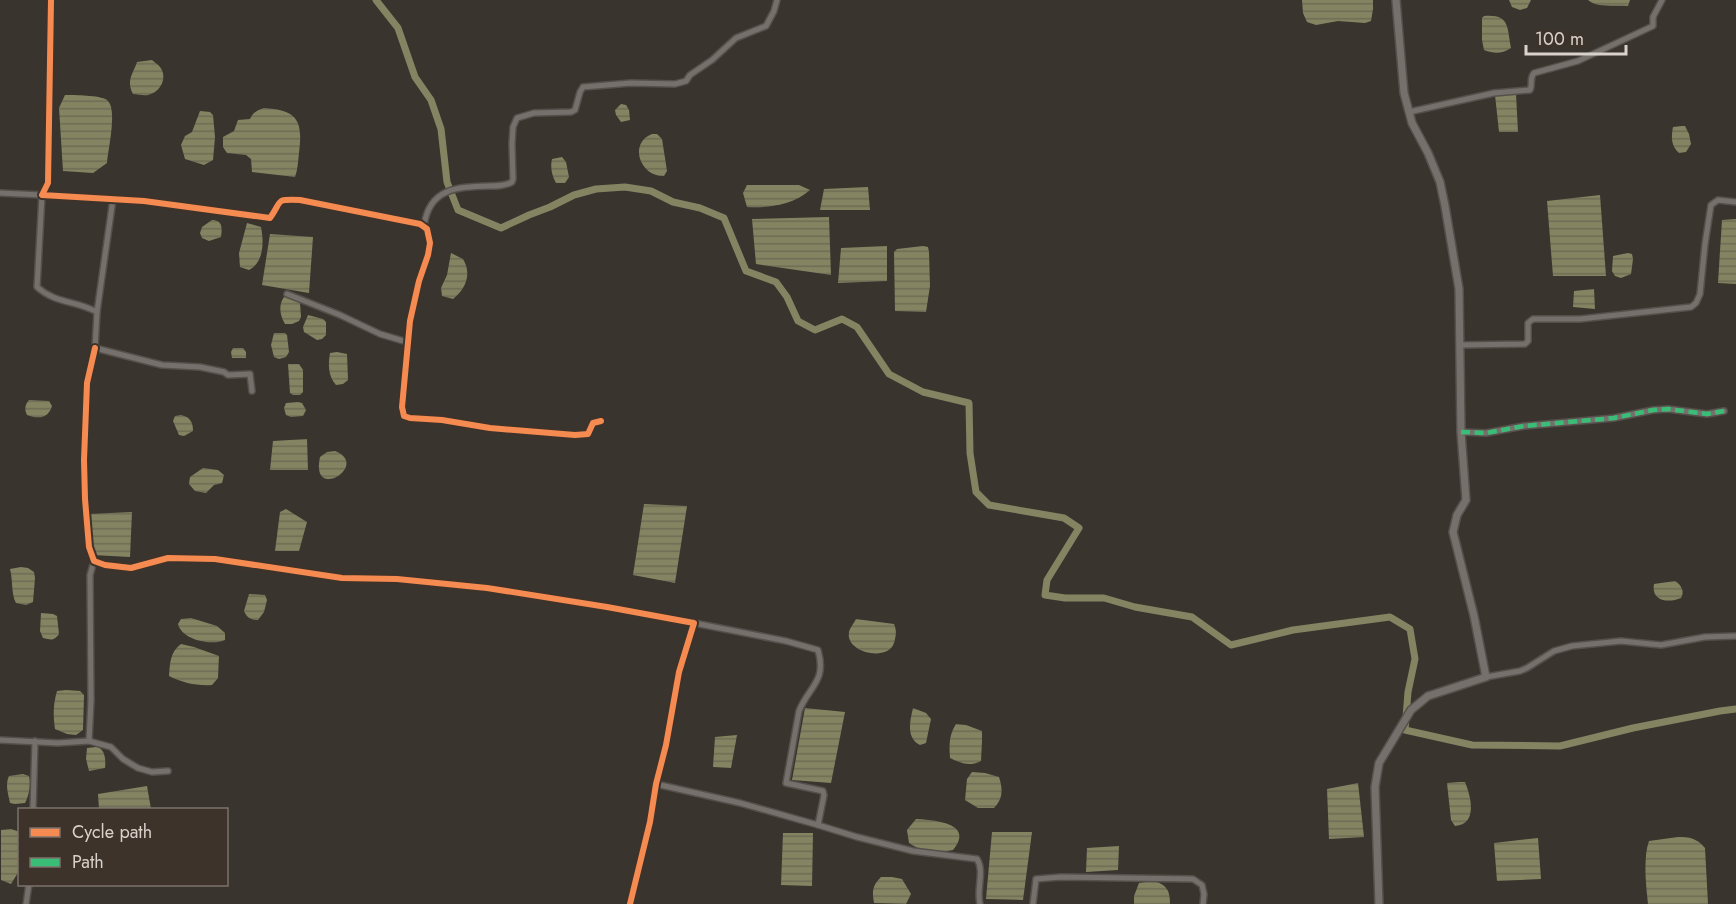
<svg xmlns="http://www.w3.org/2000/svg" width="1736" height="904" font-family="Jost,sans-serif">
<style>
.water{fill:url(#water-rules)}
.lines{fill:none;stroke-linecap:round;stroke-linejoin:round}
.canal{stroke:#848462;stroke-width:7}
.minor-casing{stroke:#55504b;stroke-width:8}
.tertiary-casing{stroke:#55504b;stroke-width:10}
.minor{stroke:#75706b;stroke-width:5}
.tertiary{stroke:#75706b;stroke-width:7}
.quiet{stroke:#3abd76;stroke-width:4.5;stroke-dasharray:9 4.5;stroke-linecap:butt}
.cycleway-casing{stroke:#3e332a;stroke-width:10}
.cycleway{stroke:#f68b52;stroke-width:6}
</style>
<defs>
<pattern id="water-rules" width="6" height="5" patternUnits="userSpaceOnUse" patternTransform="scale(1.5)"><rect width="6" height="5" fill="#848462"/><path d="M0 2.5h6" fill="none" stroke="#6d6c55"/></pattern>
</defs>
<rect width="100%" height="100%" fill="#3a342e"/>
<g class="water">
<polygon points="1302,0 1373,0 1373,9 1371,21 1365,23 1338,21 1316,25 1307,22 1303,13"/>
<polygon points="1509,0 1531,0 1527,8 1520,10 1512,7"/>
<path d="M1588,0H1630L1628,6C1615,5 1597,8 1588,0Z"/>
<path d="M1484,16C1510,14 1507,27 1511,48C1501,54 1495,54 1484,50L1482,40V18Z"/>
<path d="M152,60C153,61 159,65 160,67C168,77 161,92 148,95C143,96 138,94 133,94C126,80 133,74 137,62Z"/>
<polygon points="1516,94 1518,132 1499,132 1495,95"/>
<path d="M65,95C75,95 99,95 107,100C118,108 108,150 107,163L93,173L63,171L59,108Z"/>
<polygon points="621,104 626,105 629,110 630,120 621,122 616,115 615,110"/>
<path d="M264,108C298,110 303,121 299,153C298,161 298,169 295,177L252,172L251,159L246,155L227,153L223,147V137L234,131L238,120L250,119C253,112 258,110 264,108Z"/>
<polygon points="200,111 210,112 213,115 215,137 213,160 204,165 185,159 181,145 185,136 192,132"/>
<path d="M1682,126H1685L1689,134L1691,144L1686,152L1679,153C1671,146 1671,137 1673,127Z"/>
<path d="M652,134H657L662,139L667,171L664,176C640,177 628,143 652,134Z"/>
<path d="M562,157L566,162L569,177L565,183H556C552,176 550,167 552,159Z"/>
<path d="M747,185H799L810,190C793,205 770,208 747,207L743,193Z"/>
<polygon points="868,187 870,210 820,210 824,189"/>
<polygon points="1600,195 1606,276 1553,276 1547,201"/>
<polygon points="829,217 831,275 756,264 752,219"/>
<polygon points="1736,219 1736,284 1718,283 1722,220"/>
<path d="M212,220C223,220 222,229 221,237L209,241L202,238L200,233L202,227Z"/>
<path d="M247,223L261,227C264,242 264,262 249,270L240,267L239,253Z"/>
<polygon points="270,234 313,237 309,293 262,285"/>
<polygon points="887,246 887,281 838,283 841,248"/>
<polygon points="923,246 928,247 929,252 930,286 926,312 895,311 894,252 897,249"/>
<path d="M451,253L463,259C472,274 466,289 453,299L442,296L441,288L447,275Z"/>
<polygon points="1628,253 1632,254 1633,259 1631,274 1621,278 1615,276 1612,271 1613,256"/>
<polygon points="1594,289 1595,309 1573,307 1574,291"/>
<path d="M284,297L293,298L300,303L301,317L299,321L292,324H285C280,316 278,305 284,297Z"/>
<polygon points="308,315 323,319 326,322 326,335 322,339 317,340 304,332 303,327"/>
<polygon points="274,333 285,333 287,335 289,352 286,357 279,359 274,357 271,345"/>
<polygon points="233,348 243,348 246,352 246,358 232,358 231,352"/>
<path d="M337,352L347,354L348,380L343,384L336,385C328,376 328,365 330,353Z"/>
<polygon points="288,364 299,364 303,370 303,392 300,395 293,395 290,393"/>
<path d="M29,400L49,401L52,406C48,419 38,419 27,415C24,409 25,405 29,400Z"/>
<polygon points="298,402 302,403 306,410 303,416 291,417 286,415 284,408 286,403"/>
<path d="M181,415C190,417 193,422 193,431L184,436L179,435L173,421L175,416Z"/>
<polygon points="307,439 308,470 270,470 273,441"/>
<path d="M335,451C371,465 310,503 320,457L327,452Z"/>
<polygon points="203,468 218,470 224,475 222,483 214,485 206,493 195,491 189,484 190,477"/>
<polygon points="644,504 687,506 675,583 633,575"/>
<polygon points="286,509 307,522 299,551 275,551 280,512"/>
<polygon points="132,512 130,557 93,555 89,514"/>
<path d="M21,567L28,568L34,572L35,578L33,602L26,605L16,603C11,594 13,580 10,569Z"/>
<path d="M1675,581C1681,585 1685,591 1681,598C1669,603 1651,602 1654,584Z"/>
<path d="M249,594L265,595L267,600L264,612L258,620C251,620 247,618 244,611Z"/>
<path d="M41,613L53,614L57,616L59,634C54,641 51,640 43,638L40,631Z"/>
<path d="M191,618L217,626L225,633V640C211,646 182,640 178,624L181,619Z"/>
<path d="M856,619L894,624C897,631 896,636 894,643C888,662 845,653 849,632C850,628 854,623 856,619Z"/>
<path d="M181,644L194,647L219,656L218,678L212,685C197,686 183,683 169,676C170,663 170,652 181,644Z"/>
<path d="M66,690L80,691L84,695L83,730L76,735L67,734L55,729C53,715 53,705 57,691Z"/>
<polygon points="805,708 845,712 831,783 792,780"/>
<path d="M913,708L926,713L931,719L926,743L920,745C906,738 910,721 913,708Z"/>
<path d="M956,724L966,725L982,731V741L981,761C970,767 960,763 950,758C949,745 949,735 956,724Z"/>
<polygon points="737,735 731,768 713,767 715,737"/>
<path d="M96,747C105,748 106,760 105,768L89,771L86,759L87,748Z"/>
<path d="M972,772L985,773L999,777C1003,789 1003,799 994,808H978L965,800L967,779Z"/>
<path d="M23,774L29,776C31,784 29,796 25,803L15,804L10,803C8,794 5,784 9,776Z"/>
<path d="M1459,782H1465C1471,797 1478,824 1455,826L1451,820L1447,783Z"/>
<polygon points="1358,783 1364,837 1329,839 1327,789"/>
<polygon points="147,786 151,809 99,809 98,794"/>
<path d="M916,819C934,820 975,823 953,850C937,853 923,853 909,843L907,830Z"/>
<polygon points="11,829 20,832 19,871 11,884 1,880 1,830"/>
<polygon points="992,832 1032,832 1023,900 986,899"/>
<polygon points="783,833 813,833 812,886 781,885"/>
<path d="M1678,837C1689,837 1697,838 1705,848L1708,904H1648C1646,886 1643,858 1649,841Z"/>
<polygon points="1538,838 1541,879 1497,881 1494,843"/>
<polygon points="1119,846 1118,870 1086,872 1087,848"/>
<path d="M892,877L902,879L911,894L906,904L874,903C872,891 872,886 881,877Z"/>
<path d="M1153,881C1166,884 1170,890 1170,904H1134V896L1139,883Z"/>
</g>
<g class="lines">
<polyline class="canal" points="376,0 398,28 415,77 431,100 441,129 447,182 458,210 501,228 529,215 550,207 574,195 596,189 625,187 651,191 673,202 700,208 724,218 746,271 776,282 787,297 798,321 815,330 842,319 857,327 889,374 923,392 969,403 970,453 976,492 989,505 1064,518 1079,528 1047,580 1045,595 1065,598 1104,598 1135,607 1192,617 1231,645 1293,630 1390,617 1410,629 1415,659 1408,692 1405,730 1472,745 1560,746 1633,728 1720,711 1736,709"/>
<g class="minor-casing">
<g id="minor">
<path d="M51,0L48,183L42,195L144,201L270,218C283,200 274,199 300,200L420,224L427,229L430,243L428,255L419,281L410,321L402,407L404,416L410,418L442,420L490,428L575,435L588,434L593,423L601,421"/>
<path d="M1409,112L1494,93L1530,90C1533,84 1529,79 1534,73L1578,61L1653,26V17L1662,0"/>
<path d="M0,193L42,195L37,287C56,304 75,300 97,312L95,348L162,365L200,367L224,372L228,375L250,374L252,391"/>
<path d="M424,226C429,188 457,187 489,186C497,186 505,186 512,182L513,179L512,144L513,127L517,118L534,113L571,112L575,110L580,92L583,87L631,83L675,84L686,81L690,75L712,60L736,38L766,26L774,11L777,0"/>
<polyline points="287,294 340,315 380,334 407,342"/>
<polyline points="97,312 113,199"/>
<polyline points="1461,345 1525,344 1528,341 1528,323 1533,319 1580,319 1691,307 1696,303 1700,294 1705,244 1711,205 1718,200 1736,202"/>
<polyline points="95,348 87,383 84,460 85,499 89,547 94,561 105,565 131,568 168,558 215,559 342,578 397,579 487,588 607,607 694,623 679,672 666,745 656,784 650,822 630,904"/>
<polyline points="1461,432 1486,433 1524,426 1614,418 1653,410 1668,409 1707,414 1724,411"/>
<path d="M694,623L786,641L818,650C827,682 809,686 799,711L786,783L823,791L824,795L818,825L857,837L913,851L977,859C985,871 976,890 980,904"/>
<polyline points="1486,677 1520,671 1527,668 1554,651 1572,646 1621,641 1661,645 1705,637 1736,636"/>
<polyline points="0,740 58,743 89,741 91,700 90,575 94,561"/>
<polyline points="89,741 111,747 123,759 138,768 152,772 168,771"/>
<polyline points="656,784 740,803 818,825"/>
<polyline points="33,810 35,741"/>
<polyline points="26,904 29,884"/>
<polyline points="1033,904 1036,879 1061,877 1193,879 1202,885 1204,894 1203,904"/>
</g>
</g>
<g class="tertiary-casing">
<polyline id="tertiary" points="1379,904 1375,787 1379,763 1411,710 1428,696 1486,677 1474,616 1453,532 1457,515 1466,500 1461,432 1459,289 1445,206 1440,182 1428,153 1412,123 1404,93 1396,0"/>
</g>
<use href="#minor" class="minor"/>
<use href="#tertiary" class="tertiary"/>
<polyline class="quiet" points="1461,432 1486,433 1524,426 1614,418 1653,410 1668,409 1707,414 1724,411"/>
<g class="cycleway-casing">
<g id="cycleway">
<path d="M51,0L48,183L42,195L144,201L270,218C283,200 274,199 300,200L420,224L427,229L430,243L428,255L419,281L410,321L402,407L404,416L410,418L442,420L490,428L575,435L588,434L593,423L601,421"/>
<polyline points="95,348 87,383 84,460 85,499 89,547 94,561 105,565 131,568 168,558 215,559 342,578 397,579 487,588 607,607 694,623 679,672 666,745 656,784 650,822 630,904"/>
</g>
</g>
<use href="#cycleway" class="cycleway"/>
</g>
<rect x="18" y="808" width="210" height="78" fill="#3e332a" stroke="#7c726b" stroke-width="1.5"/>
<rect x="30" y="828" width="30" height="9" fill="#f68b52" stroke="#7c726b" stroke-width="1.5"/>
<text x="72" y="838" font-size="18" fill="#d9d1cc">Cycle path</text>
<rect x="30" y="858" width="30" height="9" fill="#3abd76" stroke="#7c726b" stroke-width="1.5"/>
<text x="72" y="868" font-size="18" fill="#d9d1cc">Path</text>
<path d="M1526 45v9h100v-9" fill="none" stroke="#d9d1cc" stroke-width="3"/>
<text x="1535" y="45" font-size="18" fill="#d9d1cc" stroke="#3e332a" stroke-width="4.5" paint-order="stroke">100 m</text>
</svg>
